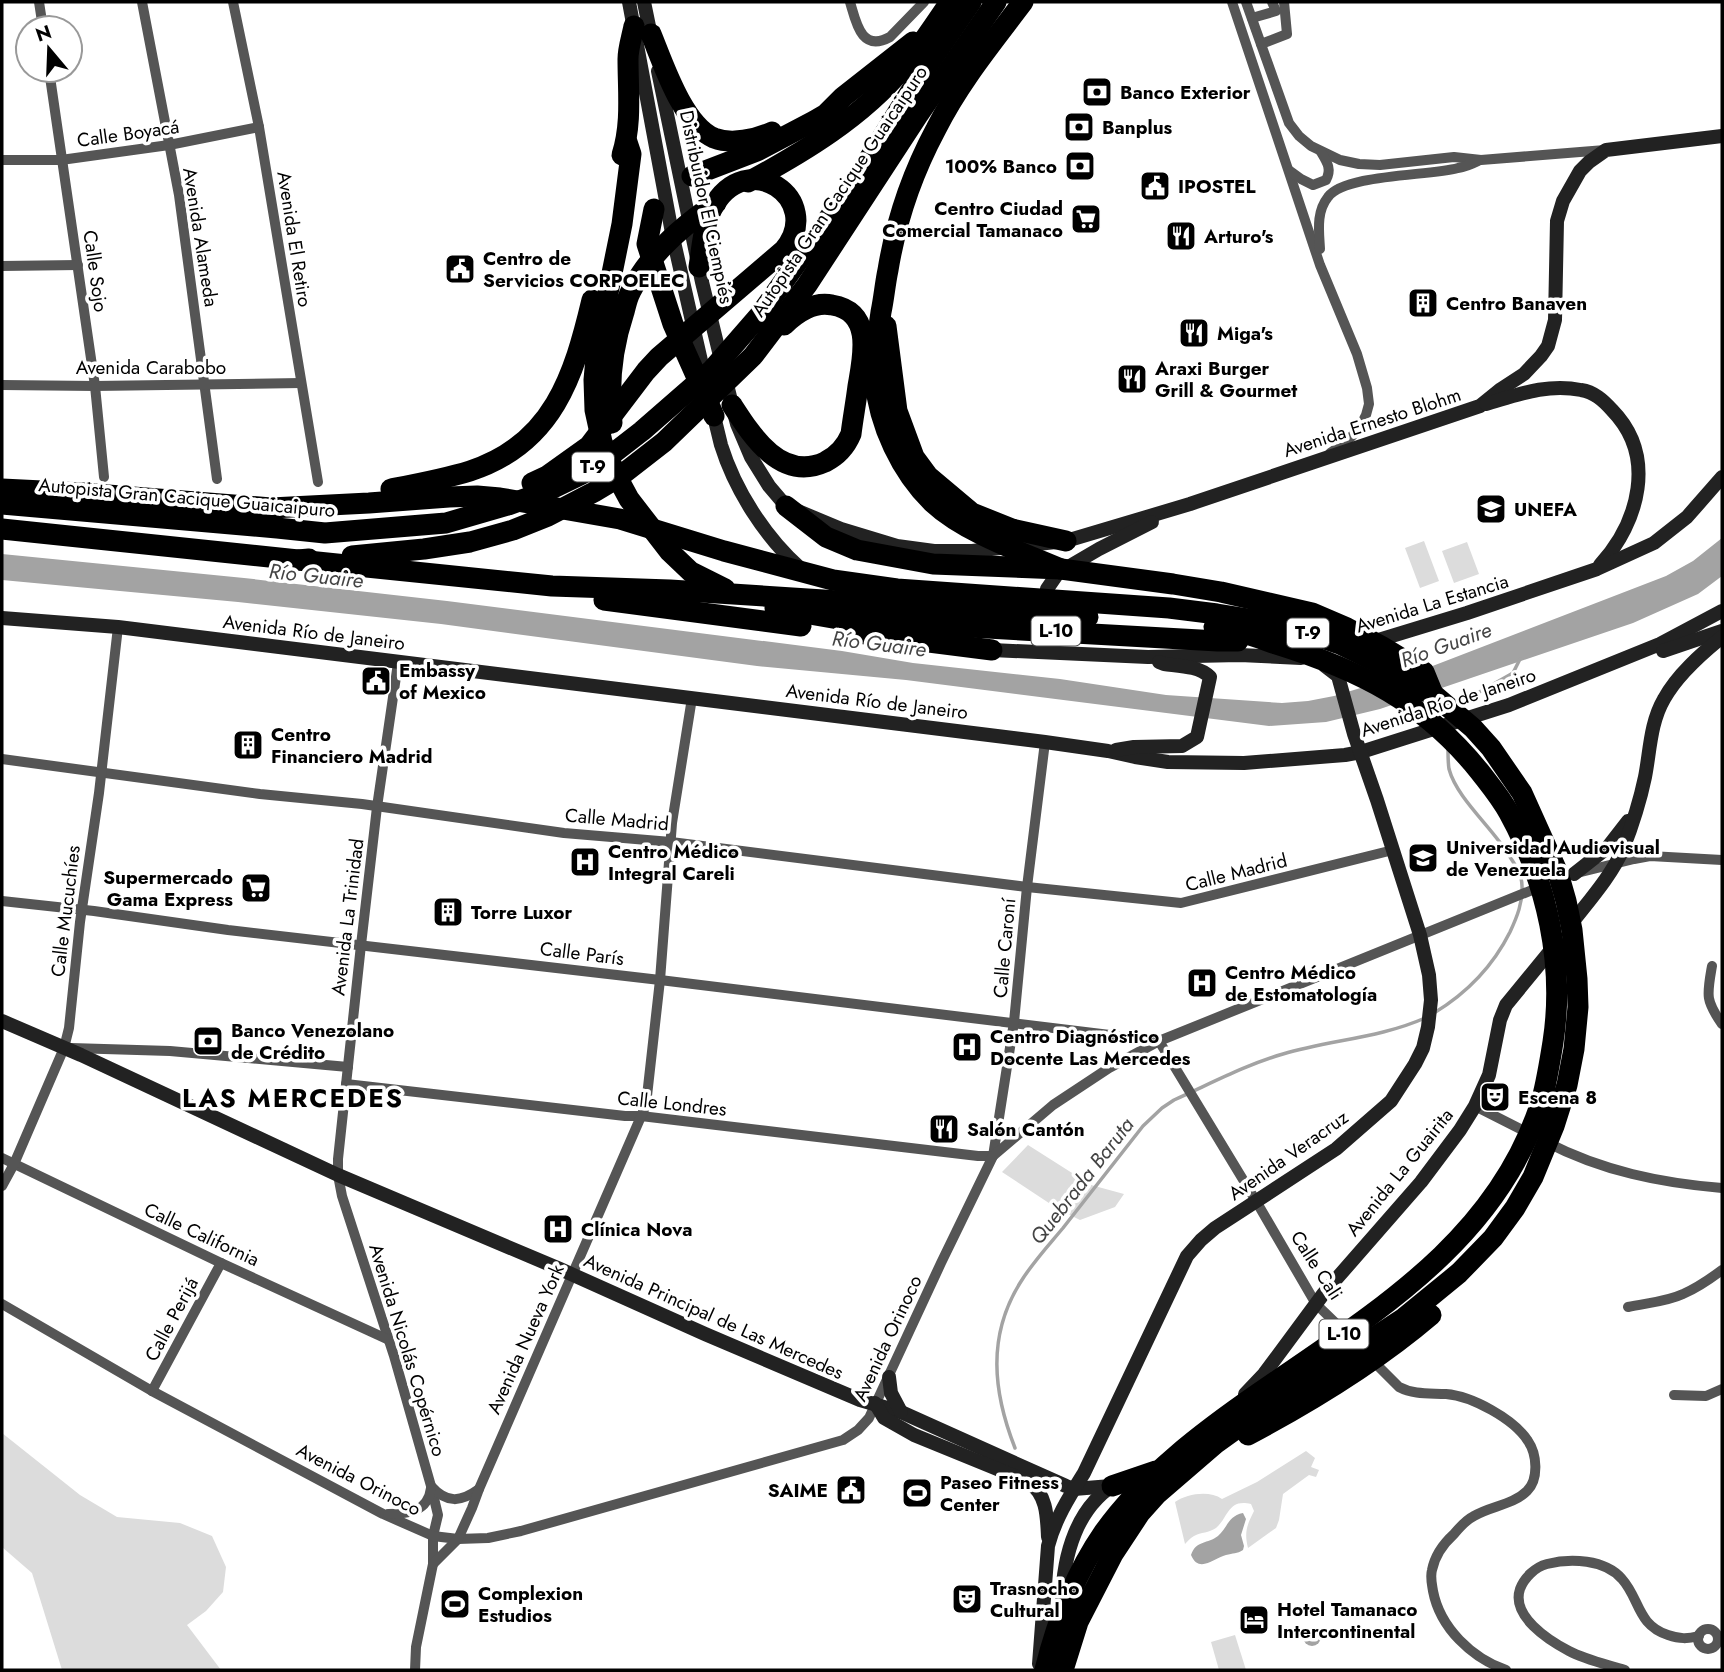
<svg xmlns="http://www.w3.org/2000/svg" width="1724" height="1672" font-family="Jost,sans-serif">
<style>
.green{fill:#dcdcdc}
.water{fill:#a3a3a3}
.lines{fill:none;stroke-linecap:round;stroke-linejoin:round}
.stream{stroke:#a3a3a3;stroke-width:3.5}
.street{stroke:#555;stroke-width:10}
.secondary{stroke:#222;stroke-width:14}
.highway{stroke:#000;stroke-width:21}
.labels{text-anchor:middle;stroke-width:7;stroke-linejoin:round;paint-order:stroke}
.shield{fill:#fff;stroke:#4c4c4c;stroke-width:2}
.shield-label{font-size:18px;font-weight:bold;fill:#000}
.poi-label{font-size:19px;font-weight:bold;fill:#000;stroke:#fff;text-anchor:start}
.street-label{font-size:19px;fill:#000;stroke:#fff}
.water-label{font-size:21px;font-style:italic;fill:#444;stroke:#fff}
.district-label{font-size:26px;font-weight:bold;letter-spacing:2px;fill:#000;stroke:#fff}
</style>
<rect width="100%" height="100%" fill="#fff"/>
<g class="green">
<polygon points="1424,541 1439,581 1420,588 1405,548"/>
<polygon points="1467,542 1479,574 1454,583 1442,551"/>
<polygon points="1028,1145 1091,1185 1124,1194 1115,1207 1080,1220 1058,1209 1002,1172"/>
<polygon points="2,1433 80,1495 117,1517 180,1523 212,1536 226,1567 223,1592 206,1611 187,1625 221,1670 62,1670 32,1573 2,1547"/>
<path d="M1306,1451L1315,1458L1311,1467L1319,1470L1316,1477L1309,1475L1283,1494L1279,1520L1276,1528L1248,1548C1244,1532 1247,1525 1254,1511L1251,1504C1228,1498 1228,1518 1216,1528C1209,1533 1201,1532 1194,1536C1190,1538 1188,1541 1185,1544L1175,1502C1187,1494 1209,1490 1222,1499L1257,1482Z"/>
<polygon points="1235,1635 1246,1670 1219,1670 1211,1642"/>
</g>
<g class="water">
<polygon points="1722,538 1722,576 1698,594 1633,623 1380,709 1326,722 1269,726 906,680 757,666 441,624 238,602 2,580 2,554 244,578 447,601 842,651 913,663 1060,679 1166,695 1282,703 1308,701 1334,696 1430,667 1666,576 1693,561"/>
<path d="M1243,1513L1246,1519L1241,1535L1244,1546L1243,1550C1237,1554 1233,1553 1226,1555C1214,1558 1199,1574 1191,1555C1196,1540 1208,1544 1218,1536C1228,1527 1228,1516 1243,1513Z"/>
<circle cx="1312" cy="1637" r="9"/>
</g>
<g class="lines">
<g class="stream">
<polyline points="1467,699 1513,673 1520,659"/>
<path d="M1434,1013C1467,993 1493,966 1510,932C1517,917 1523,902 1522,886C1522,875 1516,866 1510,857C1494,829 1457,799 1449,769C1448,763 1448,755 1448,748"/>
<path d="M1015,1448C993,1392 987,1336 1020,1283C1032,1263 1048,1246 1063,1228C1090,1194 1116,1160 1143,1126L1162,1108L1174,1100C1210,1084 1245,1065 1283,1054C1330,1040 1380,1038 1425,1018"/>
</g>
<g class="street">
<polyline points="39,2 43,28"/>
<polyline points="142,2 179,195 217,479"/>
<polyline points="233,2 259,127 318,482"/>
<path d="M850,2C856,22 861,53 890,37L924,2"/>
<polyline points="1232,2 1320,265 1357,354 1367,388 1369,404 1366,415 1359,429 1346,442 1330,453"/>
<polyline points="1246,2 1289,123 1299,136 1311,146 1340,160 1359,164 1380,165 1454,157 1481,160 1605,150"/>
<polyline points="1252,18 1276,11 1272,2"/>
<polyline points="1261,44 1287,34 1284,2"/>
<polyline points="49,70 95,386 104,477"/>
<polyline points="2,160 61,160 169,145 259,127"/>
<path d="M1290,171L1301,179L1313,185L1326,180C1332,169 1327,162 1321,152"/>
<path d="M1320,249C1319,231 1316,212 1328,197C1345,174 1429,176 1458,168C1465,167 1472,164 1478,161"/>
<polyline points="2,266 78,265"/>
<polyline points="2,385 95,386 301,383"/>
<polyline points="398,663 377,807 361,945 338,1159 338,1175 342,1196 394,1356 431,1486 438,1515 433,1536 433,1564 416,1647 415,1670"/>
<polyline points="2,759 260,794 362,804 564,833 671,842 1027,887 1181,903 1393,850"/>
<polyline points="1577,873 1634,859 1650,856 1722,860"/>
<polyline points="2,901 94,911 228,930 660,980 1159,1041"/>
<path d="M1712,966C1707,995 1705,1000 1722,1024"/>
<polyline points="1159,1041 1256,1201 1316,1304 1348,1335"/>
<polyline points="71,1048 170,1051 348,1067"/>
<polyline points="346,1084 625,1116 641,1116 978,1156 993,1156"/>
<polyline points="1475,1106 1532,1135"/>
<path d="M1546,1142C1602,1171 1661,1183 1722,1188"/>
<polyline points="993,1156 1014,1022 1027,887 1045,742"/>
<polyline points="2,1158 221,1263 389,1340"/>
<polyline points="2,1186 14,1164 64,1048 69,1028 80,922 99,793 118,627"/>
<polyline points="2,1304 152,1391 383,1514 433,1536 458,1539 488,1538 521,1531 843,1440 858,1430 869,1418 941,1263 993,1156 1053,1105 1109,1068 1159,1041 1542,886"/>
<path d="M1628,1307C1646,1303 1666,1302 1683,1294C1697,1288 1710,1279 1722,1270"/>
<path d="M1371,1359L1399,1387C1414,1395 1430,1393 1446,1394C1472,1396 1514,1419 1528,1441C1537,1454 1539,1479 1527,1491C1513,1505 1490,1506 1474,1516C1466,1520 1459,1528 1454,1534C1443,1544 1435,1555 1432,1570C1430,1577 1432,1584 1433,1591C1440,1628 1472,1658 1506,1670"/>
<polyline points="152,1391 221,1263"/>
<polyline points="1674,1395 1706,1396 1722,1389"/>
<path d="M431,1486C447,1504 461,1502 479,1489"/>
<path d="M388,1514C408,1514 428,1512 431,1488"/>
<polyline points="433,1564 458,1539 472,1508 479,1489 646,1105 660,980 672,823 692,698"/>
<circle cx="1708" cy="1639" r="10"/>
<path d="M1625,1670C1606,1664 1586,1660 1569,1651C1548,1640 1511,1616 1520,1589C1524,1578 1535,1567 1547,1564C1570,1558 1605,1559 1622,1579C1640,1599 1637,1625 1668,1635C1680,1639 1687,1639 1699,1636"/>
</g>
<g class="secondary">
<polyline points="629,2 672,233 704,374"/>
<polyline points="644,2 652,41"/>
<polyline points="658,71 702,282 732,405 737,424 751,457 769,486 786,506 841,529 897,546 934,551 972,551 1066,541 1190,504 1480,406 1501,389 1524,374 1541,356 1548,346 1555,320 1557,221 1563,201 1580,171 1589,162 1606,150 1722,136"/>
<path d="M1486,404C1517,395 1547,383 1581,390C1594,392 1603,400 1612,410C1657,456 1639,522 1600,565"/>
<path d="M712,408C715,420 718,433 721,445C735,490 765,537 800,568"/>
<polyline points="1045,607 1047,589 1058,573 1099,549 1152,522"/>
<polyline points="2,618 118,627 1045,742 1108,751 1135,757 1168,762 1244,763 1345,755 1361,752 1509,705 1660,644 1722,611"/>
<polyline points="1372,642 1467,613 1597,569 1654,543 1687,517 1722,477"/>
<polyline points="985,649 992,650 1148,657 1240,655 1301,658"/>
<polyline points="1663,651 1722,631"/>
<path d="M1116,750L1134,747L1182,746L1197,737L1210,677C1199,666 1179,666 1164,664L1159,662"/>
<polyline points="1574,874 1607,848 1628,821"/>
<path d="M1568,928C1586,904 1611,877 1623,849C1632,826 1640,801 1645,777C1650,752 1650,723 1664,699C1677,675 1701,654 1722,637"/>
<polyline points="2,1021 81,1055 338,1175 560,1269 705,1334 860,1400 901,1412 1066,1486 1074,1489 1111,1486"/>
<polyline points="889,1377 891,1393 901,1412"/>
<polyline points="1245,1394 1264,1374 1324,1293 1421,1182 1460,1130 1475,1106 1489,1075 1500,1020 1506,1005 1556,944"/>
<path d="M875,1403L884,1418L914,1435L1029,1482C1047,1495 1047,1516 1048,1537"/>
<path d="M1062,1602C1063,1556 1076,1505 1120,1481"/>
<path d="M1039,1664L1048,1546C1055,1519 1069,1497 1084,1473L1187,1256L1201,1240L1215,1228L1336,1149L1391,1101L1415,1064L1423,1048L1428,1027L1431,1000L1429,975L1420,935L1377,800L1354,734L1338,676L1325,666"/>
</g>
<g class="highway">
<path d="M1023,2C992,43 959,83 936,129C913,172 896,221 888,270C885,284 884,298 881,312C878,335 873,357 875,380C879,425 901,472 933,503C964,532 1021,552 1061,569"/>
<path d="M651,34C663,63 683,125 714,138C732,145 756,139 772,132"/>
<polyline points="627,142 631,154 622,224 597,347 594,380 595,410 602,442 615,473 629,499 670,552 691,572 725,589"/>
<path d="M622,155C632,124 628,92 628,59C628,48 632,37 634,26"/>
<polyline points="692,176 757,151 814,121 826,114 843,97 913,42"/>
<path d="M748,182C804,152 862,117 903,68C920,47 935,24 950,2"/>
<polyline points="654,209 647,244 673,324 714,416"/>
<polyline points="886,326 897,411 914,457 928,476 972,513 1012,529 1066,541"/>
<path d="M732,405C752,436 781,482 825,462C837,456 846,446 851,434C853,418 856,402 858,386C863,357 874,312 832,305C814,301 796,313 784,325"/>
<path d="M612,423C608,385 612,348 624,312C626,305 627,298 631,291C649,254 682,226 716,203"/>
<path d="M532,483L547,476L589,446L646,371L659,357L784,250C826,200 746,144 712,209C703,227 702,248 699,267"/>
<polyline points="2,489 83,493 271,508 369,503 449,497 477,496 500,498 620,519 724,551 833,580 897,589 1169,608 1217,614 1261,621 1302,631 1340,644 1377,662 1412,687 1433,694 1473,728 1491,748 1522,793 1558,873 1566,901 1572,930 1577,979 1578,1007 1574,1049 1567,1085 1554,1126 1533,1177 1515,1208 1493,1238 1459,1273 1404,1318 1247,1421 1215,1444 1157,1494 1140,1513 1113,1554 1078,1622 1063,1670"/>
<path d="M391,489C417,484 444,479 470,471C553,444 574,376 592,300"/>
<polyline points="2,504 277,528 325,533 446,523 508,505 547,491 582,474 611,455 642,431 712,370 759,316 856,180 917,81 971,2"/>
<polyline points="786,506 826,537 857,550 933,564 1061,569 1173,584 1221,592 1312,613 1347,628 1381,646 1424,672 1433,694"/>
<polyline points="2,529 298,560 309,559"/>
<polyline points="352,556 424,549 470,542 513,530 548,516 594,492 619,477 664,442 753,356 807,285 918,115 996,2"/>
<polyline points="298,560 552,586 670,590 1088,617"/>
<polyline points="604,600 801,626"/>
<polyline points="775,608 844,620 1218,641 1238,641"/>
<polyline points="858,633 992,650"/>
<path d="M1248,1435C1312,1401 1376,1362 1431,1315"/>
<polyline points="1112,1486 1156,1471"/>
<path d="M1045,1670C1057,1621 1075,1574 1104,1532C1143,1477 1204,1431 1259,1393C1373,1314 1499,1240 1542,1099C1547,1080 1550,1061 1553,1042C1565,964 1547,882 1509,813C1501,798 1490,785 1480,772C1424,702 1360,670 1276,644C1256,637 1236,629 1214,627"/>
</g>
</g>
<defs>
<g id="bank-square" transform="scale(1.575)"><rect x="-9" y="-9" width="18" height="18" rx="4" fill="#000" stroke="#fff"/><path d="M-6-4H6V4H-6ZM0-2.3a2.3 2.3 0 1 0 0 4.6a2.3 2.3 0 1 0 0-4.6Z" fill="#fff"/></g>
<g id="civic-square" transform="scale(1.575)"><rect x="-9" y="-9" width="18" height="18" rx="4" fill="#000" stroke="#fff"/><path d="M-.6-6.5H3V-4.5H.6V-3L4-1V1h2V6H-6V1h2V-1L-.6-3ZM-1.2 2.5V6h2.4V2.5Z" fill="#fff"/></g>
<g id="supermarket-square" transform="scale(1.575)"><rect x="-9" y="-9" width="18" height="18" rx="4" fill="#000" stroke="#fff"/><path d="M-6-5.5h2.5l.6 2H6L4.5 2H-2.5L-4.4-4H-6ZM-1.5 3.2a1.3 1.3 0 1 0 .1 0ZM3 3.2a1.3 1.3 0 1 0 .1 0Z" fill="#fff"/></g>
<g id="restaurant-square" transform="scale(1.575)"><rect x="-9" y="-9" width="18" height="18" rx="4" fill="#000" stroke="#fff"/><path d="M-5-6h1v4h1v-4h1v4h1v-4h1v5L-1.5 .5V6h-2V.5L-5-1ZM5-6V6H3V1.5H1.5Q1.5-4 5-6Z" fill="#fff"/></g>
<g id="building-square" transform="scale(1.575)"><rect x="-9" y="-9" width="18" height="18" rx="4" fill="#000" stroke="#fff"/><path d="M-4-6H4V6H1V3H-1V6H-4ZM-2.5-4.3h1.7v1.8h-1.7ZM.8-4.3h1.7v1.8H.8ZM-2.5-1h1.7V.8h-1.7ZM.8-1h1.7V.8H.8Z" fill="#fff"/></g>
<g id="university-square" transform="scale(1.575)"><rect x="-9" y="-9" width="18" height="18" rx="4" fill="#000" stroke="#fff"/><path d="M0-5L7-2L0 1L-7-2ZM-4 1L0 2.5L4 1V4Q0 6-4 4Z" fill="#fff"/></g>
<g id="hospital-square" transform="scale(1.575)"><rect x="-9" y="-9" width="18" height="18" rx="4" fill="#000" stroke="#fff"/><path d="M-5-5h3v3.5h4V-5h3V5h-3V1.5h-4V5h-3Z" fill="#fff"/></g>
<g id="theatre-square" transform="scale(1.575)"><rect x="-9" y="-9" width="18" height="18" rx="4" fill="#000" stroke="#fff"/><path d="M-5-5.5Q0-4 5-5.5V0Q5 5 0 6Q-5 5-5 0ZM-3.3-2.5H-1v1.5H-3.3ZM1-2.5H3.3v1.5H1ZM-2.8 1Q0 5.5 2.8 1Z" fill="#fff"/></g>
<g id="stadium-square" transform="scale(1.575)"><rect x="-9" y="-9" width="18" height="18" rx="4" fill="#000" stroke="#fff"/><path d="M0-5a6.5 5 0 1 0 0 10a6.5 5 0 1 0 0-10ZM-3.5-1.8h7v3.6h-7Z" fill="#fff"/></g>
<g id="hotel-square" transform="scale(1.575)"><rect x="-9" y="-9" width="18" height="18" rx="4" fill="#000" stroke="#fff"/><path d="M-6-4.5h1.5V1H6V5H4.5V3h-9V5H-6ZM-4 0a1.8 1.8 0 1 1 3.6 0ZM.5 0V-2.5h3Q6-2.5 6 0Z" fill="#fff"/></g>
</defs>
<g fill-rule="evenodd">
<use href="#bank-square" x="1097" y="92"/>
<use href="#bank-square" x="1079" y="127"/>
<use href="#bank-square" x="1080" y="166"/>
<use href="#civic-square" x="1155" y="186"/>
<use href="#supermarket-square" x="1086" y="219"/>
<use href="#restaurant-square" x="1181" y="236"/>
<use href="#civic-square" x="460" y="269"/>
<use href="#building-square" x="1423" y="303"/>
<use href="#restaurant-square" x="1194" y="333"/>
<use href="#restaurant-square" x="1132" y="379"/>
<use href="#university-square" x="1491" y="509"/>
<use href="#civic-square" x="376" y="681"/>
<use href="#building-square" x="248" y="745"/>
<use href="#university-square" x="1423" y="858"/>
<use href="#hospital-square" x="585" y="862"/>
<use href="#supermarket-square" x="256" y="888"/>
<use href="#building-square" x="448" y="912"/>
<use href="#hospital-square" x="1202" y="983"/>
<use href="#bank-square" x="208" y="1041"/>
<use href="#hospital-square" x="967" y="1047"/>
<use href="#theatre-square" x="1495" y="1097"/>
<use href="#restaurant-square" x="944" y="1129"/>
<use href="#hospital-square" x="558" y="1229"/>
<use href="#civic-square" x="851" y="1490"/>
<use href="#stadium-square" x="917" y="1493"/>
<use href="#theatre-square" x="967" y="1599"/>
<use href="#stadium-square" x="455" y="1604"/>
<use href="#hotel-square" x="1254" y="1620"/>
</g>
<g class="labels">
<g class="shield">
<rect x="572" y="452.5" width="42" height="29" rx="5"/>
<rect x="1031.5" y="616.5" width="49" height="29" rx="5"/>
<rect x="1287" y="618.5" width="42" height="29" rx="5"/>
<rect x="1319.5" y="1319.5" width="49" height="29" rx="5"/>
</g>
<g class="shield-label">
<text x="593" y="473">T-9</text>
<text x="1056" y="637">L-10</text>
<text x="1308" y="639">T-9</text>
<text x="1344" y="1340">L-10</text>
</g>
<g class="poi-label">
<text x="1120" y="99">Banco Exterior</text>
<text x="1102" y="134">Banplus</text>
<text x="1057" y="173" text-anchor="end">100% Banco</text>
<text x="1178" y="193">IPOSTEL</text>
<text x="1063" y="215" text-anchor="end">Centro Ciudad<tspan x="1063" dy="22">Comercial Tamanaco</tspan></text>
<text x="1204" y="243">Arturo's</text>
<text x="483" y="265">Centro de<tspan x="483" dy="22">Servicios CORPOELEC</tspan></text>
<text x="1446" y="310">Centro Banaven</text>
<text x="1217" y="340">Miga's</text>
<text x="1155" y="375">Araxi Burger<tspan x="1155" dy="22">Grill &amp; Gourmet</tspan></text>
<text x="1514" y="516">UNEFA</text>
<text x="399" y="677">Embassy<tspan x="399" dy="22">of Mexico</tspan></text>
<text x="271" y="741">Centro<tspan x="271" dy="22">Financiero Madrid</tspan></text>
<text x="1446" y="854">Universidad Audiovisual<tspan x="1446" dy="22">de Venezuela</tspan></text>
<text x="608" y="858">Centro Médico<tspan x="608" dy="22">Integral Careli</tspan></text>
<text x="233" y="884" text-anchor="end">Supermercado<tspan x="233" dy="22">Gama Express</tspan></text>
<text x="471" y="919">Torre Luxor</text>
<text x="1225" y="979">Centro Médico<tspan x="1225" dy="22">de Estomatología</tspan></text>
<text x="231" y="1037">Banco Venezolano<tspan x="231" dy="22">de Crédito</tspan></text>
<text x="990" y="1043">Centro Diagnóstico<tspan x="990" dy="22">Docente Las Mercedes</tspan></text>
<text x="1518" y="1104">Escena 8</text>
<text x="967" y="1136">Salón Cantón</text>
<text x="581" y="1236">Clínica Nova</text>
<text x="940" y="1489">Paseo Fitness<tspan x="940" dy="22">Center</tspan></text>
<text x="828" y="1497" text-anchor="end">SAIME</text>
<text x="990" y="1595">Trasnocho<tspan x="990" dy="22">Cultural</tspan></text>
<text x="478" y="1600">Complexion<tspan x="478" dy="22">Estudios</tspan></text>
<text x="1277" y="1616">Hotel Tamanaco<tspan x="1277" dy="22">Intercontinental</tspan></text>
</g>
<g class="street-label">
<text transform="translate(128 133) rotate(-8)" y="7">Calle Boyacá</text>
<text transform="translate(839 191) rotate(-56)" y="7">Autopista Gran Cacique Guaicaipuro</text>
<text transform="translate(707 207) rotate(78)" y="7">Distribuidor El Ciempiés</text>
<text transform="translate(201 237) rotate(81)" y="7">Avenida Alameda</text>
<text transform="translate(295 239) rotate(81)" y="7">Avenida El Retiro</text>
<text transform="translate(96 271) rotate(82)" y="7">Calle Sojo</text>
<text x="151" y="374">Avenida Carabobo</text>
<text transform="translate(1372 422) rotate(-18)" y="7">Avenida Ernesto Blohm</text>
<text transform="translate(187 497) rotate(5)" y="7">Autopista Gran Cacique Guaicaipuro</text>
<text transform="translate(1432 603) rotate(-17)" y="7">Avenida La Estancia</text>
<text transform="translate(314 632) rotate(7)" y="7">Avenida Río de Janeiro</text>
<text transform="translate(877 701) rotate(7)" y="7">Avenida Río de Janeiro</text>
<text transform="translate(1448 702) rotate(-18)" y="7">Avenida Río de Janeiro</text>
<text transform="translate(617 819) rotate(5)" y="7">Calle Madrid</text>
<text transform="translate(1236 872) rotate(-14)" y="7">Calle Madrid</text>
<text transform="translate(65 911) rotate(-83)" y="7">Calle Mucuchíes</text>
<text transform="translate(347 917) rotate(-83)" y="7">Avenida La Trinidad</text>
<text transform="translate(1004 948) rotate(-85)" y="7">Calle Caroní</text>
<text transform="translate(582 953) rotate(7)" y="7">Calle París</text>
<text transform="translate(672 1103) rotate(6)" y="7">Calle Londres</text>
<text transform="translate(1288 1155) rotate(-35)" y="7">Avenida Veracruz</text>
<text transform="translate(1399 1172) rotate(-51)" y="7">Avenida La Guairita</text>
<text transform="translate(202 1234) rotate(25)" y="7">Calle California</text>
<text transform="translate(1317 1265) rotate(57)" y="7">Calle Cali</text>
<text transform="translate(714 1316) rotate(24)" y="7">Avenida Principal de Las Mercedes</text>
<text transform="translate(171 1319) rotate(-62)" y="7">Calle Perijá</text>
<text transform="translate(887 1338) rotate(-65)" y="7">Avenida Orinoco</text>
<text transform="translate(525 1339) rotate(-66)" y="7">Avenida Nueva York</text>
<text transform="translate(408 1350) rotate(73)" y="7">Avenida Nicolás Copérnico</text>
<text transform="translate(359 1479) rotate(27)" y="7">Avenida Orinoco</text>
</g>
<g class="water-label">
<text transform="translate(316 576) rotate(6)" y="7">Río Guaire</text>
<text transform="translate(879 644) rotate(7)" y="7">Río Guaire</text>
<text transform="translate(1446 645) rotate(-20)" y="7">Río Guaire</text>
<text transform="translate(1082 1181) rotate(-52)" y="7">Quebrada Baruta</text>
</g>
<g class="district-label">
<text x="293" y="1107">LAS MERCEDES</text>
</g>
</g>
<rect width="1724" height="1672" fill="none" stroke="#000000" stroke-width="7"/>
<g transform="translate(49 49) rotate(341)"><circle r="33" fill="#ffffff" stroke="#999999" stroke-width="2"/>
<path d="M0-5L12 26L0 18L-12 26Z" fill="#000000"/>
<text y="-10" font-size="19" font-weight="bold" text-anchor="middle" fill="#000000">N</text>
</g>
</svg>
